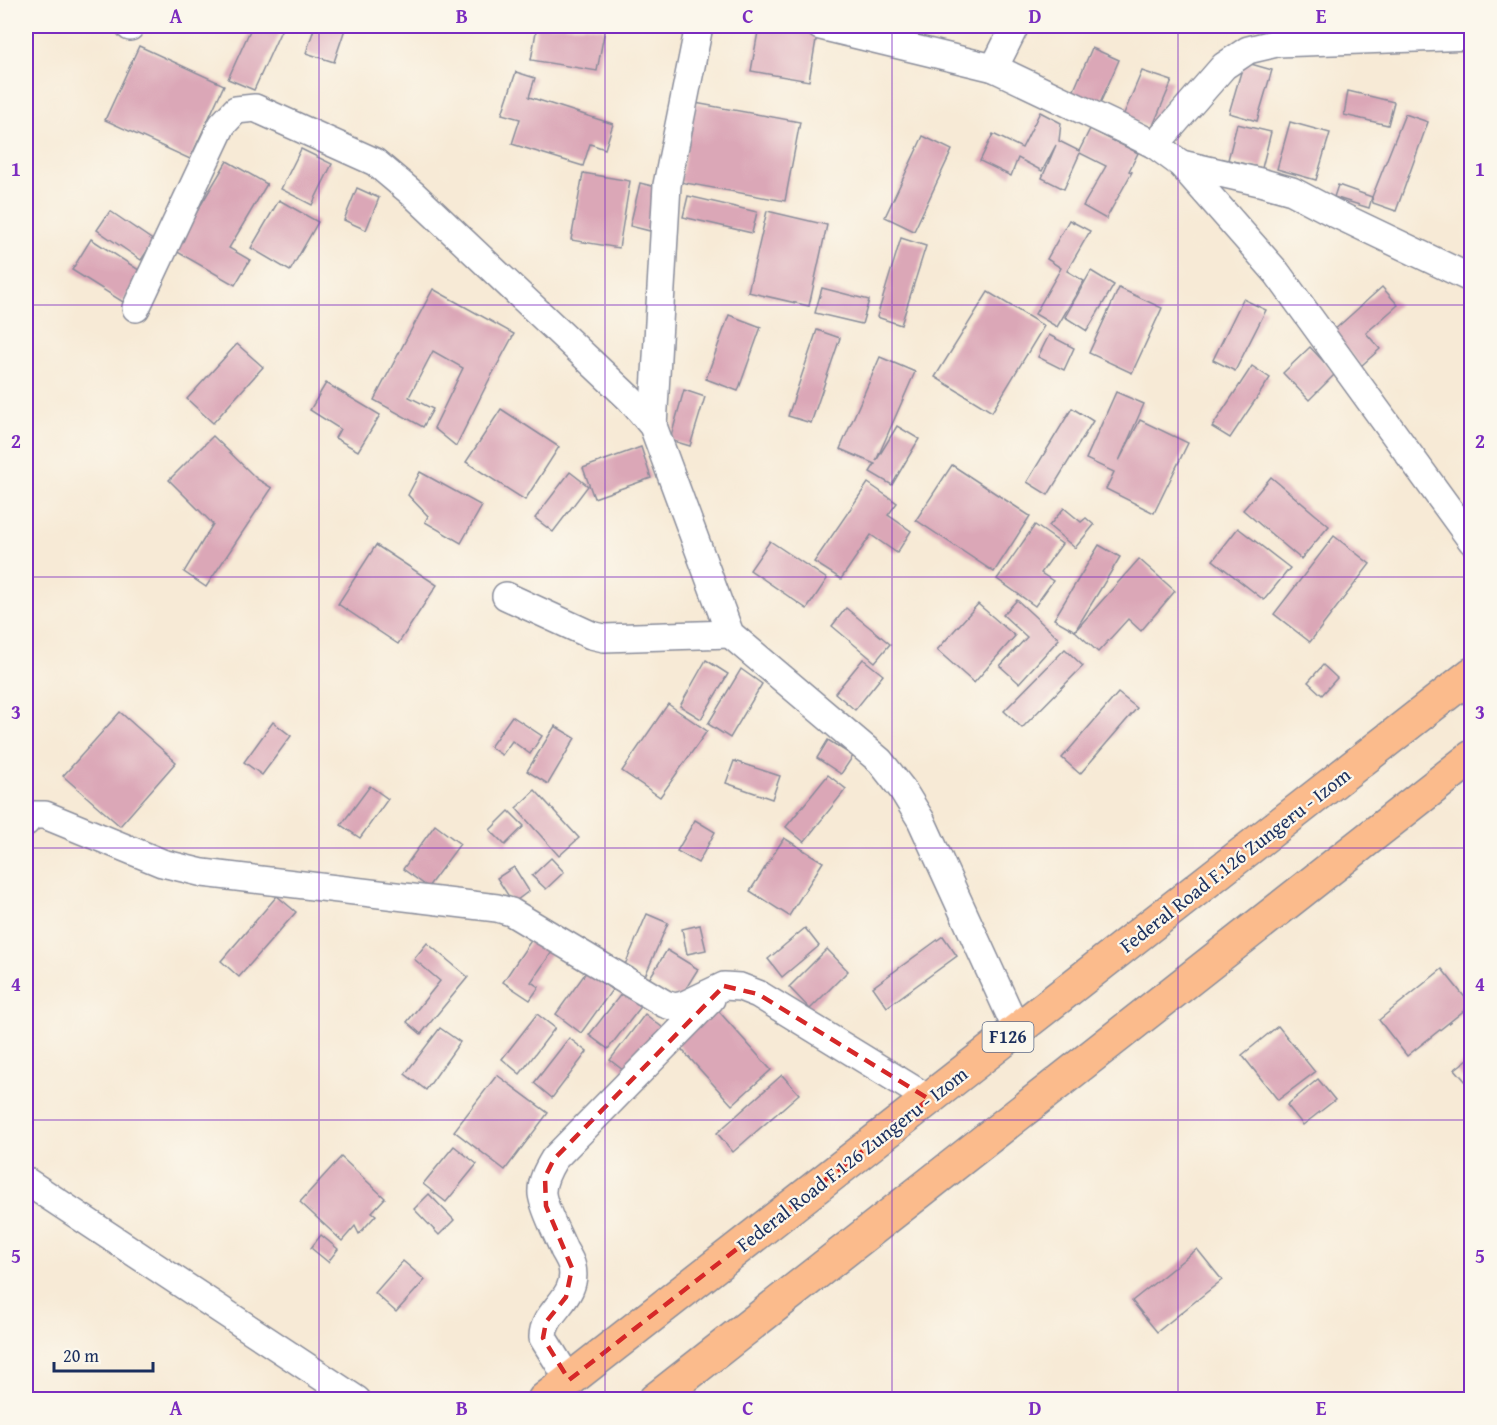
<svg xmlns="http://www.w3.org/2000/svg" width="1497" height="1425" font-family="'Gentium Book Plus',serif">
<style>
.building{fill:#dba7b7}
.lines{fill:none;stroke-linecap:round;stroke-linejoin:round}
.minor-casing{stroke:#898c9a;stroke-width:30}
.primary-casing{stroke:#898c9a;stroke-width:36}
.minor{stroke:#fff;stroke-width:27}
.primary{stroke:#fbbb8c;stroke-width:33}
.marked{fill:none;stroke:#d62828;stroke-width:4.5;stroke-dasharray:12 8;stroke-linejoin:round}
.grid{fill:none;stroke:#7b2cbf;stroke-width:1.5;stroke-opacity:0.55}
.labels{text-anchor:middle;stroke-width:4.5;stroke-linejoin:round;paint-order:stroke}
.shield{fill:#fbf7ec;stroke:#5e6b89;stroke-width:1.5}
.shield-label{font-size:18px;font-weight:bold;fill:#1b2f5e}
.street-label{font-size:20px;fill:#1b2f5e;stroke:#fbf7ec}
.neatline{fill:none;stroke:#7b2cbf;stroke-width:2}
.grid-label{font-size:20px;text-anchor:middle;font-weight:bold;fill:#7b2cbf}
</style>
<rect width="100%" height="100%" fill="#fbf7ec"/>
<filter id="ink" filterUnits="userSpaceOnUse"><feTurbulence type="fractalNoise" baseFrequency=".0167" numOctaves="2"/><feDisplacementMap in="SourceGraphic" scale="12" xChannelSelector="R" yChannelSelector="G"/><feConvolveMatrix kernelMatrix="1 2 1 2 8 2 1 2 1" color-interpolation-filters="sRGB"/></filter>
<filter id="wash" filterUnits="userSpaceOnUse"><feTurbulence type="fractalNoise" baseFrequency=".008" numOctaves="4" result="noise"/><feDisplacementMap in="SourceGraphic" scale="24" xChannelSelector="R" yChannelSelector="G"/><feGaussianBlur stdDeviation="1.35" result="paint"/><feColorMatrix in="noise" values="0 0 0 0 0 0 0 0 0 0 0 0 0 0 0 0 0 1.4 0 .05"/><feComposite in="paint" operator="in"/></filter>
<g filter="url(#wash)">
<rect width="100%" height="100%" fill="#f7ead6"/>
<g id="blocks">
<g class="building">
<polygon points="252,26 283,26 254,90 228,79"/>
<polygon points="315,26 346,26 334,62 306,53"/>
<polygon points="537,26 585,26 605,29 597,71 531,60"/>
<polygon points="759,26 817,34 809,81 751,71"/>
<polygon points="139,46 224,85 190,159 105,120"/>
<polygon points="1092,48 1119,60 1098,108 1071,97"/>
<polygon points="1244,62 1272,70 1257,121 1229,113"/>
<polygon points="1142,71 1172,81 1152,128 1123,116"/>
<polygon points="516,72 535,78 529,97 613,124 605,149 590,144 583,166 512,144 520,119 502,114"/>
<polygon points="1348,91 1394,102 1388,125 1344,115"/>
<polygon points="695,103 800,122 785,201 680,182"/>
<polygon points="1040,112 1061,123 1059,141 1079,151 1090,129 1138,153 1129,171 1132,172 1106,219 1083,206 1106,166 1080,153 1064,189 1042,178 1056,145 1042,171 1018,158 1011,176 980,161 993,134 1022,148"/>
<polygon points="1405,114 1428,122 1396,211 1373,203 1372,197"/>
<polygon points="1290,122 1330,133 1316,180 1277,169"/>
<polygon points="1237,124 1271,132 1262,168 1228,160"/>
<polygon points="923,136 952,150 914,231 885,217"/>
<polygon points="301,149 332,164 312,205 281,189"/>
<polygon points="227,161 267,184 229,248 250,260 235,285 174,250"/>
<polygon points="583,173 630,181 619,248 571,240"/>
<polygon points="640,183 660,188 650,231 630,226"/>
<polygon points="1338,185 1372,197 1369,208 1334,197"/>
<polygon points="357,188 379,198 366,230 344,220"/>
<polygon points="688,196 757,212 752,233 683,217"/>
<polygon points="279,200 318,222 290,271 251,248"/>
<polygon points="110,211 154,241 141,260 97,230"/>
<polygon points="767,211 827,225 809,306 748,292"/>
<polygon points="1069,220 1090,231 1067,271 1084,281 1057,327 1035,314 1061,268 1047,259"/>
<polygon points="901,238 926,246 901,325 877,317"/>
<polygon points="91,239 142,272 123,302 72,270"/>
<polygon points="1091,271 1114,285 1087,331 1065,317"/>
<polygon points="1382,287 1398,305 1366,333 1380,349 1361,366 1332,332"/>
<polygon points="822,288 869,300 862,324 815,313"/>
<polygon points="1119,288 1162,308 1132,373 1089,353"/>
<polygon points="433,289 514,334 488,382 456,446 434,428 463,368 433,351 409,397 433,409 423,427 374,400"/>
<polygon points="988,292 1044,326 992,412 935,377"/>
<polygon points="1243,299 1266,310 1235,371 1213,360"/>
<polygon points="729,315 761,327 738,391 706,379"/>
<polygon points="817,330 840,338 811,423 788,416"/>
<polygon points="1049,335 1074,348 1064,370 1038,357"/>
<polygon points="237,344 263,367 213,423 187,399"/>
<polygon points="1310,347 1335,374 1309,400 1283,373"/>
<polygon points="880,357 915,372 876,461 897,426 919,439 892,485 870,472 875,464 840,449"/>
<polygon points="1252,366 1270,378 1230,438 1212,427"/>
<polygon points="326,383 380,415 358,451 335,438 340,429 310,410"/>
<polygon points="684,390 705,397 690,446 670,440"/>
<polygon points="1116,392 1144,404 1119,461 1140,420 1188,443 1154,513 1106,489 1114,472 1086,459"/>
<polygon points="1072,408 1093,421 1048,495 1027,482"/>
<polygon points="501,409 559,447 525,500 466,462"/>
<polygon points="213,436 257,479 272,488 206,587 184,572 213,524 169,480"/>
<polygon points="641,447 651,478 594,498 583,468"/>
<polygon points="952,465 1030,516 994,572 916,520"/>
<polygon points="420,472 482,506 461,543 425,522 428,516 408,495"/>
<polygon points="570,472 588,486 553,532 535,518"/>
<polygon points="1271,477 1329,526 1301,559 1243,510"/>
<polygon points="868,483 897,503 888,515 911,531 897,553 871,535 841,579 814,562"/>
<polygon points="1064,508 1081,522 1086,518 1094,525 1075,548 1049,526"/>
<polygon points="1035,525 1062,544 1041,573 1053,581 1035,606 997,579"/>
<polygon points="1238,528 1290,568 1264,600 1213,560"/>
<polygon points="1334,536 1370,564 1310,642 1274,614"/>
<polygon points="770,541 827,579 807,609 750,570"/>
<polygon points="376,545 437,585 398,644 338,604"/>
<polygon points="1099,545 1120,557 1075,631 1054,619"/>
<polygon points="1139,559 1175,591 1141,631 1128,619 1098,652 1075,631"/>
<polygon points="1017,600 1059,639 1019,683 1000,666 1027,637 1003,615"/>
<polygon points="978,604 1015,636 974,683 937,650"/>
<polygon points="846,608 890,644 875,662 832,626"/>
<polygon points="1065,649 1083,666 1022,728 1004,711"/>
<polygon points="863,659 883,675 855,710 835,693"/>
<polygon points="706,660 728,674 701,719 680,706"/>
<polygon points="1323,665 1337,678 1322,695 1308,682"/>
<polygon points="741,669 762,684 730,738 708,724"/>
<polygon points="1118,693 1137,708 1080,774 1062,758"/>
<polygon points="668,704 707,731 660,797 622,771"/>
<polygon points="120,712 176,762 120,826 63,776"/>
<polygon points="512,716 542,736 530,754 512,741 502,755 490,747"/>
<polygon points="273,722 291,736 262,775 244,762"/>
<polygon points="555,726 575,738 548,784 527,771"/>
<polygon points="828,740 853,756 841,774 817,758"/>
<polygon points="734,761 780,776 772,799 726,783"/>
<polygon points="828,775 846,789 804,842 786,827"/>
<polygon points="370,786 388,799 360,838 341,825"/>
<polygon points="535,790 579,838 559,856 516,808"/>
<polygon points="509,811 524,826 505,845 490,830"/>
<polygon points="695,820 715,832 698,863 677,851"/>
<polygon points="435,825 460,844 428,887 403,869"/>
<polygon points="784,838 823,862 789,916 750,891"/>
<polygon points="551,858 564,872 546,889 532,876"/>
<polygon points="514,867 529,891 513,903 497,878"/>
<polygon points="277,896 296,912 239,977 221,961"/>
<polygon points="647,914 668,923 645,976 624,967"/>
<polygon points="700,925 706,950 687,954 682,929"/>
<polygon points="805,928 819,946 782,977 768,959"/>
<polygon points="943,936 957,956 887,1007 873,987"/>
<polygon points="532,939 552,952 531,982 539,987 530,1000 503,982"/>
<polygon points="427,943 468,977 421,1034 407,1022 440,981 414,959"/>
<polygon points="827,949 848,971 810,1009 789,987"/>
<polygon points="667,950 698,969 680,998 649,979"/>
<polygon points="1442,969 1471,1005 1407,1056 1379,1020"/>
<polygon points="587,971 612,990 581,1033 556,1014"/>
<polygon points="625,989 643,1004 608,1049 589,1035"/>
<polygon points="715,1007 771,1070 732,1105 675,1042"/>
<polygon points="537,1014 555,1028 520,1074 502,1059"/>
<polygon points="645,1014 663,1028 628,1074 610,1060"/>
<polygon points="1278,1026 1315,1072 1278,1100 1242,1055"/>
<polygon points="440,1028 460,1042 426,1090 405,1074"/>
<polygon points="569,1038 587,1052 552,1098 534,1083"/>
<polygon points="1472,1056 1472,1089 1455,1069"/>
<polygon points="497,1075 548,1113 505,1170 454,1131"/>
<polygon points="782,1075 799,1094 733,1152 717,1133"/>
<polygon points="1318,1079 1335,1100 1303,1125 1287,1105"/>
<polygon points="454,1146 477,1164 446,1202 423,1184"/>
<polygon points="341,1157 385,1198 372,1212 376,1215 359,1234 355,1226 342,1241 300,1202"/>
<polygon points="429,1194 454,1220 439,1235 414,1209"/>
<polygon points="321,1235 338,1249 328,1262 311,1248"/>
<polygon points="1197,1249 1222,1280 1157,1332 1132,1301"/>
<polygon points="403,1261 425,1280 396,1312 375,1293"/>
</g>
</g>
</g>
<g filter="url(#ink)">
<use href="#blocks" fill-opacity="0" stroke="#898c9a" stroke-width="1.5"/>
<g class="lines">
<g class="minor-casing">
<g id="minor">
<polyline points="129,26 130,27"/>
<polyline points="820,26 994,68 1131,133 1155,145 1181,164 1277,273 1472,541"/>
<polyline points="994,68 1015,26"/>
<polyline points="1155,145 1224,66 1248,50 1277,43 1472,36"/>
<polyline points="1181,164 1260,182 1292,191 1334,213 1472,279"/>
<polyline points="136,308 222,125 236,110 255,108 375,162 413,194 630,399 653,426 730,634 880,761 902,789 921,820 1017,1030"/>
<polyline points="653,426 667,185 699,26"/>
<polyline points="506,596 591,635 604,638 730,634"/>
<polyline points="26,822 32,815 45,815 162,863 203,873 497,908 511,912 665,1004 675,1007 684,1005 724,986 740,987 758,994 929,1099"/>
<polyline points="26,1181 357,1400"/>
<path d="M569,1380L543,1338C542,1311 579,1299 572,1267C571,1262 567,1255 564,1250C558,1235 544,1210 542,1194C541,1181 548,1169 554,1159L711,999"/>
</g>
</g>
<g class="primary-casing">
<g id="primary">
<polyline points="544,1400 1472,674"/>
<polyline points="655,1400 1472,757"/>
</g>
</g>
<use href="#minor" class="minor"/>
<use href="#primary" class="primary"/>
</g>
</g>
<path class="marked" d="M724,986L758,994L929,1099L569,1380L543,1338L546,1322L566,1297L572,1268L546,1206L545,1177L554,1159Z"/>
<path class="grid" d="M319,26V1400M605,26V1400M892,26V1400M1178,26V1400M26,305H1472M26,577H1472M26,848H1472M26,1120H1472"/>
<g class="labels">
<rect class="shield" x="982.5" y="1022" width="51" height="30" rx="4.5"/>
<g class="shield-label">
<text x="1008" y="1043">F126</text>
</g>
<g class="street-label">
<text transform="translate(1235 860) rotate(-38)" y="7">Federal Road F.126 Zungeru - Izom</text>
<text transform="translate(852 1159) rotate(-38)" y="7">Federal Road F.126 Zungeru - Izom</text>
</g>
</g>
<rect width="1497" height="1425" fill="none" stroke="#fbf7ec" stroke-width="66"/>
<path d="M54 1362v9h99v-9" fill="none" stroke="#1b2f5e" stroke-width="3"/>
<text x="63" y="1362" font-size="18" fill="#1b2f5e" stroke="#fbf7ec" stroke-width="4.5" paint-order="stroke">20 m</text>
<rect x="33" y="33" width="1431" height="1359" class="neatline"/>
<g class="grid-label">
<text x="176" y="23">A</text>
<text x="462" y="23">B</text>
<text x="748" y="23">C</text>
<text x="1035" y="23">D</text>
<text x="1321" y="23">E</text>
<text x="16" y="176">1</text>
<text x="1480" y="176">1</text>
<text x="16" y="448">2</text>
<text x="1480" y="448">2</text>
<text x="16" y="719">3</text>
<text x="1480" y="719">3</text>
<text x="16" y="991">4</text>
<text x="1480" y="991">4</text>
<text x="16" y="1263">5</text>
<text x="1480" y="1263">5</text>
<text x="176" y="1415">A</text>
<text x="462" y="1415">B</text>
<text x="748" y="1415">C</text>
<text x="1035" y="1415">D</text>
<text x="1321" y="1415">E</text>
</g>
</svg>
